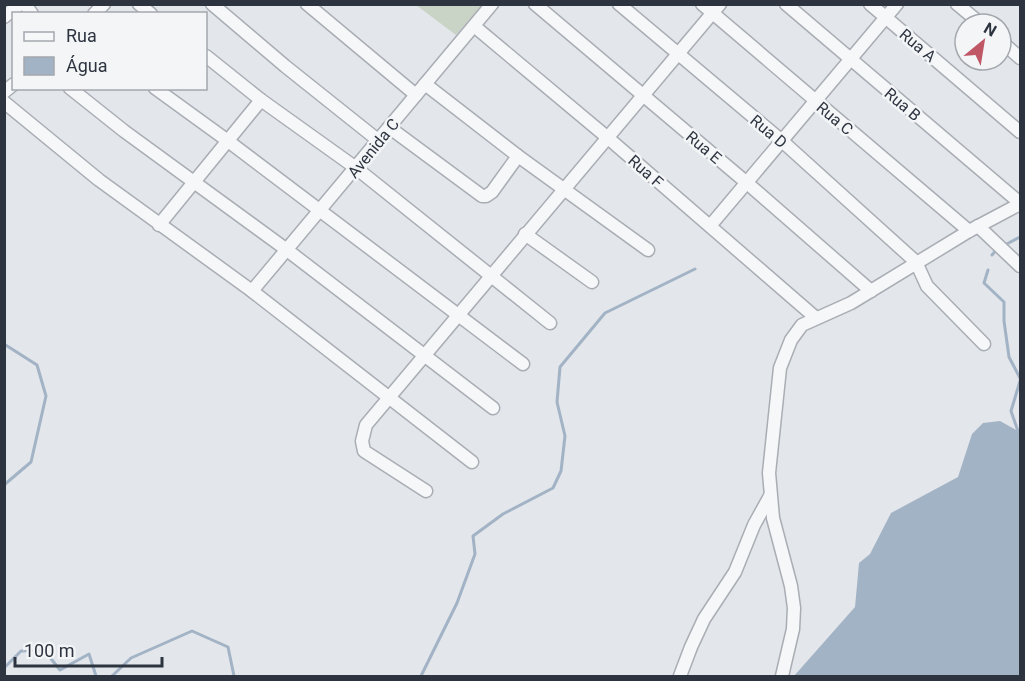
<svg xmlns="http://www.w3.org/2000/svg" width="1025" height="681" font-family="Roboto,sans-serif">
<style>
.green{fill:#c9d3c6}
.water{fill:#a3b3c6}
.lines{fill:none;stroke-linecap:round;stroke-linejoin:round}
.stream{stroke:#a3b3c6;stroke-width:3}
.minor-casing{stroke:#a9adb4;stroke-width:15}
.minor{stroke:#f6f7f9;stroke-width:12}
.labels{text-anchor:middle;stroke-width:5;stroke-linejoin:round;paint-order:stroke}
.street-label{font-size:16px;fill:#2d3440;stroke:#f3f5f7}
</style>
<rect width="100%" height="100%" fill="#e3e6ea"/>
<polygon class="green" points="416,5 482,5 456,35"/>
<polygon class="water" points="1000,421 1020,432 1020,676 794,676 855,607 859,563 870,554 891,513 958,477 972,434 983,423"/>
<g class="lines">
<g class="stream">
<polyline points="1003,246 1020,237"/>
<polyline points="992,255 998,248"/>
<polyline points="988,270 984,283 1004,302 1004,321 1009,357 1020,378"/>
<polyline points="4,344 37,365 46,396 31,462 4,485"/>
<polyline points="1020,381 1011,411 1020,437"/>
<polyline points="4,668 21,651 44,650 60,670 89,654 96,676"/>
<polyline points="112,676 131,658 192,631 228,647 234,676"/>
<polyline points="421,676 457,603 475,554 473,536 503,514 553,488 561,471 565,436 557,402 560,367 605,313 695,269"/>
</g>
<g class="minor-casing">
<g id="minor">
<polyline points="25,4 32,14"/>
<polyline points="139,4 151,14"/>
<polyline points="212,4 285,66 379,141"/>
<polyline points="307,4 416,95"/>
<polyline points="535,4 747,183 871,291"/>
<polyline points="619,4 782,141 916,262 927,286 984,344"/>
<polyline points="702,4 969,231"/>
<polyline points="786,4 1020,203"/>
<polyline points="870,4 1020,132"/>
<polyline points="957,4 981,24"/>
<polyline points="94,14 104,4"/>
<polyline points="4,17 20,4"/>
<polyline points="474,26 608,138 816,318"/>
<polyline points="1001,41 1020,58"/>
<polyline points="206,56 261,100 356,168 550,323"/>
<polyline points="425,84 518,156 648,250"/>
<polyline points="70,88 124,131 287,250 493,408"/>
<polyline points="155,88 228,141 523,364"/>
<polyline points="4,92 14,84"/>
<polyline points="4,102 99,180 252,291 472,462"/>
<polyline points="390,128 482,196 486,196 492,192 518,156"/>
<polyline points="159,225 261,100"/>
<polyline points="710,226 897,4"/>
<polyline points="978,226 1020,266"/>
<polyline points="525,234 592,282"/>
<polyline points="252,291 492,4"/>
<polyline points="426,491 364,451 362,441 366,425 720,4"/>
<polyline points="680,676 691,647 704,619 735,572 754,525 770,496"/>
<polyline points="782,676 793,629 794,608 791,586 773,518 769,473 780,368 791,340 802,325 851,303 969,231 1020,204"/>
</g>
</g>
<use href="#minor" class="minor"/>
</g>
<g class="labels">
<g class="street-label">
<text transform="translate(918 45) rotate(40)" y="6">Rua A</text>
<text transform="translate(903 104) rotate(40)" y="6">Rua B</text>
<text transform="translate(835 118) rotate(40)" y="6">Rua C</text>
<text transform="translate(769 131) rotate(40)" y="6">Rua D</text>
<text transform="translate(704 147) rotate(40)" y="6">Rua E</text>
<text transform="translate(373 148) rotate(-51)" y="6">Avenida C</text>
<text transform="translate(646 171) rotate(41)" y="6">Rua F</text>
</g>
</g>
<rect width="1025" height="681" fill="none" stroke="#2d3440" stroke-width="12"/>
<rect x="12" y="12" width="195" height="78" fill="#f3f5f7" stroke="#a4a8ae" stroke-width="1.5"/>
<rect x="24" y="32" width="30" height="9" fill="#f6f7f9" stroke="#a4a8ae" stroke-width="1.5"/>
<text x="66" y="42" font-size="18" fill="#2d3440">Rua</text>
<rect x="24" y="57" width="30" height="18" fill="#a3b3c6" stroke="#a4a8ae" stroke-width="1.5"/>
<text x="66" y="72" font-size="18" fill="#2d3440">Água</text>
<g transform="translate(983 42) rotate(30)"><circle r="28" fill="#f3f5f7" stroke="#a4a8ae" stroke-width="1.5"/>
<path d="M0-4.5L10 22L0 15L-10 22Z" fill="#c05767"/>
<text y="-9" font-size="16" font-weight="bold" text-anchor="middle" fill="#2d3440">N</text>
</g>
<path d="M15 657v9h147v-9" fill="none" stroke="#2d3440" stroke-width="3"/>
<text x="24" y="657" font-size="18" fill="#2d3440" stroke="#f3f5f7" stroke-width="4.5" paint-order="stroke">100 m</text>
</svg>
